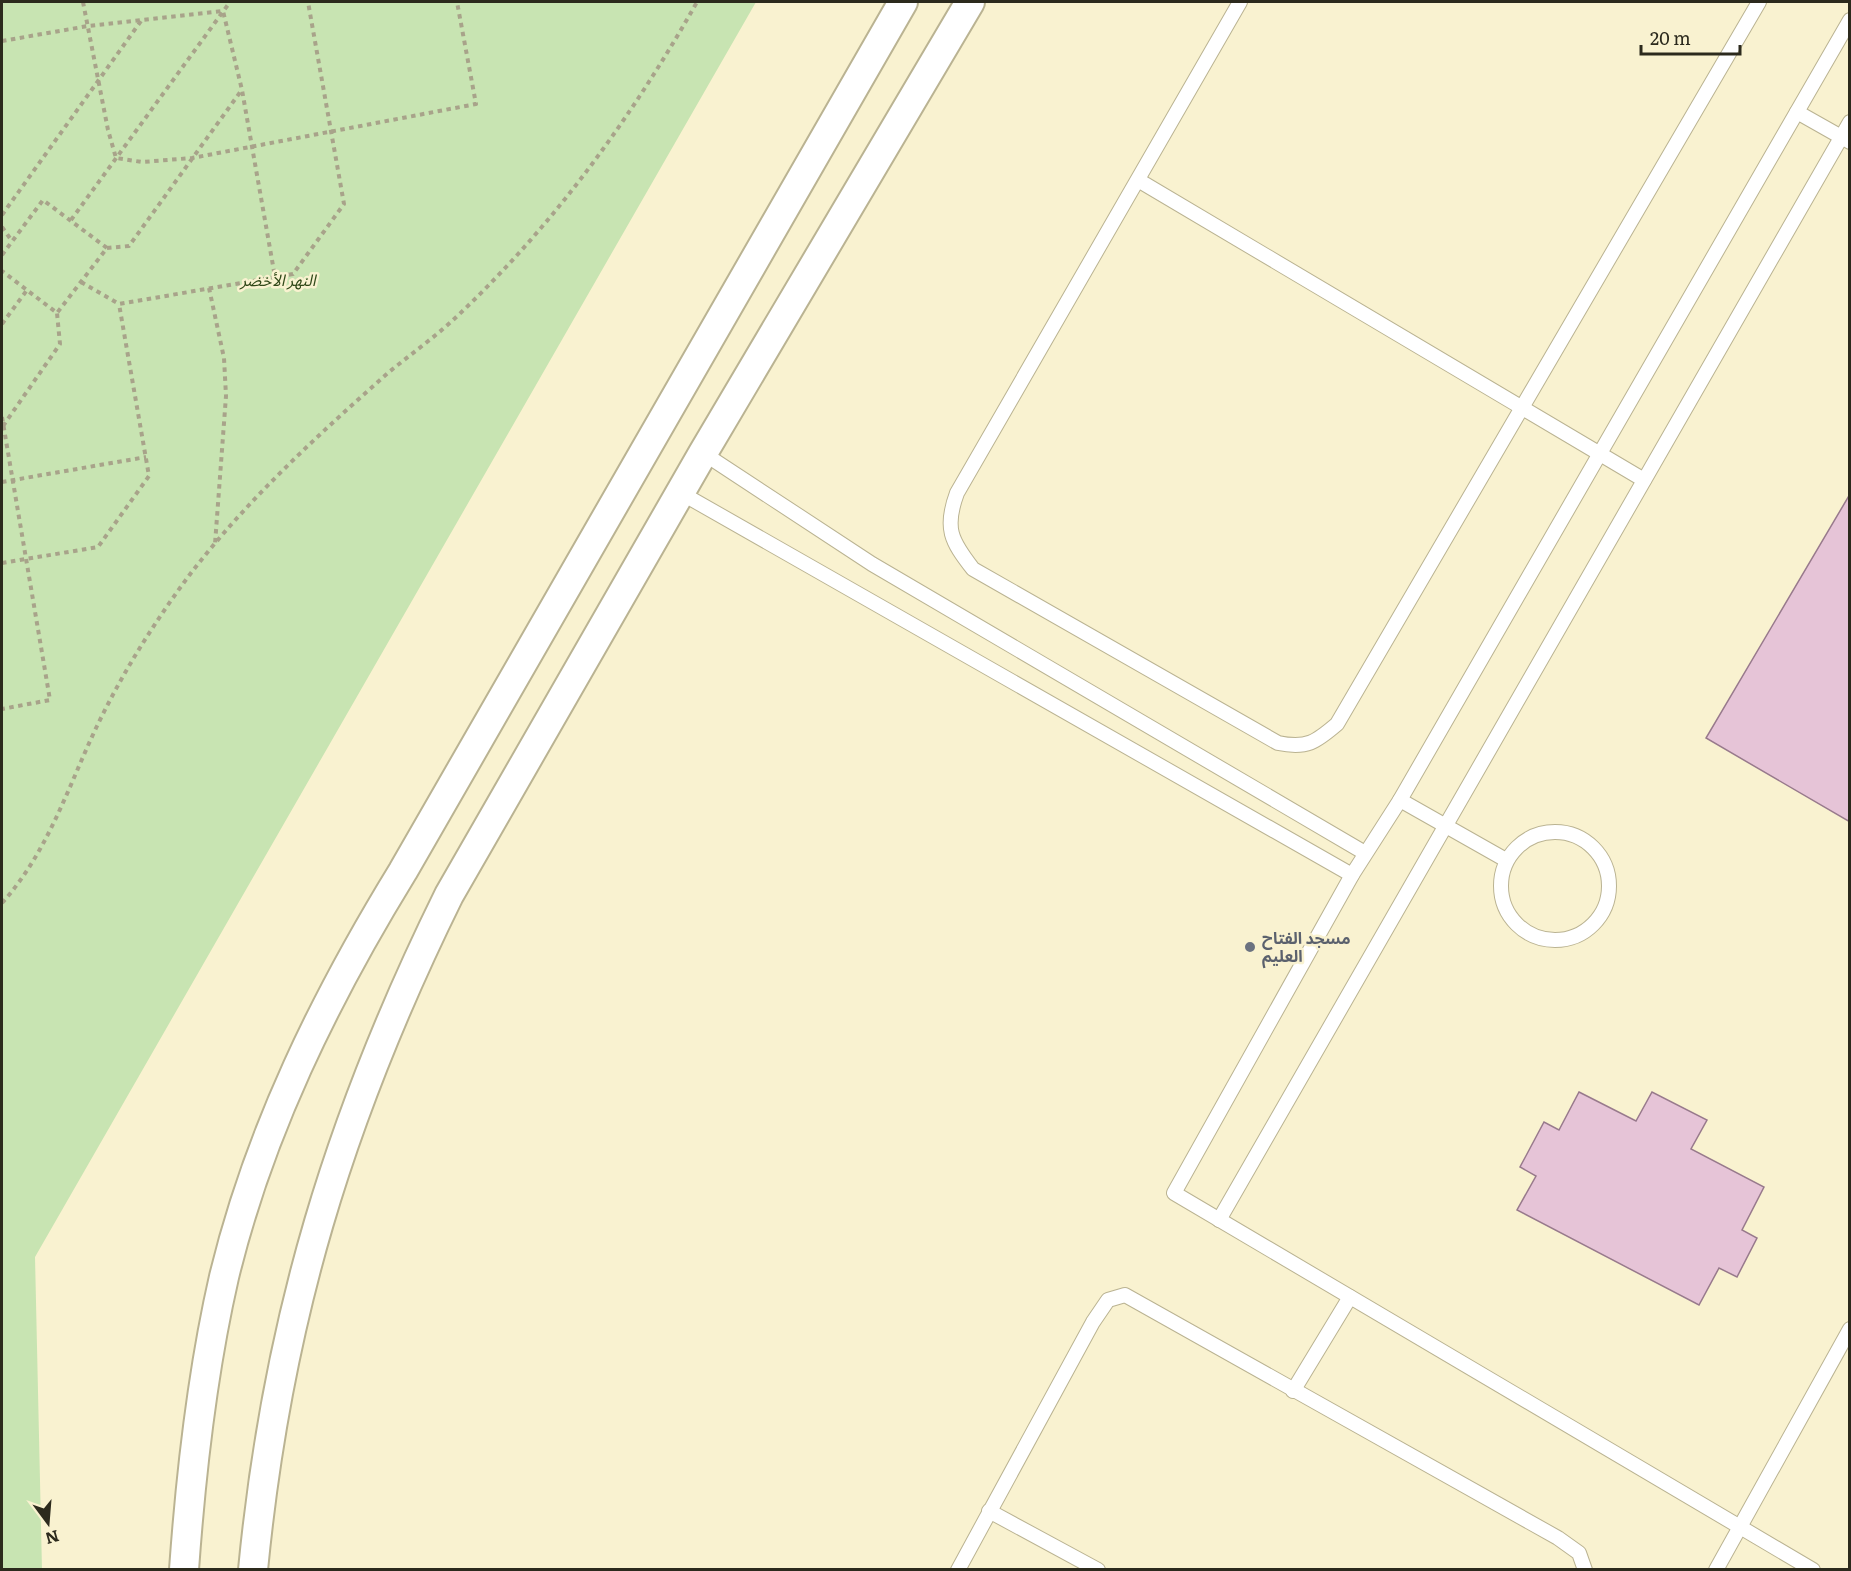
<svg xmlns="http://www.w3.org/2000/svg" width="1851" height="1571" font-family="Literata,'Noto Sans Arabic',serif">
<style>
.green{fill:#c8e4b2}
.building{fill:#e6c4d7;stroke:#987a8c;stroke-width:1.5}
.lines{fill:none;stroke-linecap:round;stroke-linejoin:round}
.lane-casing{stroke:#bab392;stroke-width:16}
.street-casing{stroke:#bab392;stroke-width:32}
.path{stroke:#a8a38a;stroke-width:4;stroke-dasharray:4.5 4.5;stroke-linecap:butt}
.lane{stroke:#fff;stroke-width:14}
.street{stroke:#fff;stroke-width:28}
.worship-dot{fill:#6b7280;stroke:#f9f2d0;stroke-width:2}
.labels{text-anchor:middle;stroke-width:5;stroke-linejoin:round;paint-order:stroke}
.park-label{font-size:16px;font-style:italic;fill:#304818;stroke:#f9f2d0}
.worship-label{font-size:16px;font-weight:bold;fill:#5b616d;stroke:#f9f2d0;text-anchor:start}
</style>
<rect width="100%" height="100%" fill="#f9f2d0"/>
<polygon class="green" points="2,2 756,2 35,1257 42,1570 2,1569"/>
<g class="building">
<polygon points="1850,494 1850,822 1706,738"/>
<polygon points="1579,1092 1636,1121 1652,1092 1707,1120 1691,1149 1764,1187 1742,1230 1757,1238 1737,1277 1719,1268 1699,1305 1517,1210 1536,1176 1520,1167 1544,1122 1559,1130"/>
</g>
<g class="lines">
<g class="lane-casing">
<g id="lane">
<path d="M1240,2L957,493C944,528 951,541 973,569L1278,743C1307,749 1316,742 1337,724L1759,2"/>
<polyline points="1797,112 1850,142"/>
<polyline points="1138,180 1644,480"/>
<polyline points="703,453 872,564 1365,853"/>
<polyline points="681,493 1352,875"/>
<polyline points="1400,800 1506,860"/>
<circle cx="1555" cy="886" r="54"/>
<polyline points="1219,1220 1850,122"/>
<polyline points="1293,1391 1350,1297"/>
<polyline points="989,1511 1098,1570"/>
<polyline points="958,1570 1093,1322 1108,1300 1125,1295 1558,1538 1579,1553 1585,1570"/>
<polyline points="1716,1570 1850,1329"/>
<polyline points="1813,1570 1174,1193 1352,875 1400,800 1850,20"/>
</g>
</g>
<g class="street-casing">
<g id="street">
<path d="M184,1570C191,1471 202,1373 224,1277C259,1132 325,998 403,871L903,2"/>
<path d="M253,1570C277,1322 339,1118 449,895L703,453L970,2"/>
</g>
</g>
<g class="path">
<polyline points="83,2 108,130 116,158 142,162 192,158 476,104 457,2"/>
<polyline points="2,41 88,26 223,11 242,90 275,277"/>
<polyline points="2,215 141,21"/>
<polyline points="71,220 230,2"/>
<polyline points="2,227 12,241"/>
<polyline points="107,248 129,246 241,91"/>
<polyline points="2,255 43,200 107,248 57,313 2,271"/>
<polyline points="81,282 119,304 293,274 344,204 308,2"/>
<polyline points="209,288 224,358 226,396 215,544"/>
<polyline points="2,324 27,290"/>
<polyline points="2,417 50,700 2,709"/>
<polyline points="3,426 60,344 57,313"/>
<polyline points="2,482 146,457"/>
<polyline points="2,563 98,547 149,476 119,304"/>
<path d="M2,903C48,852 68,787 97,726C123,672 155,621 191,573C248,499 319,434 389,372C410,355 432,339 452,321C551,229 631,119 697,2"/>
</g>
<use href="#lane" class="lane"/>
<use href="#street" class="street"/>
</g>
<circle class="worship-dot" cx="1250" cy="947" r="6"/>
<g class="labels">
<g class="park-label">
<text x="278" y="286">النهر الأخضر</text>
</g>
<g class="worship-label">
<text x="1262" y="944">مسجد الفتاح<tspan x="1262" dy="18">العليم</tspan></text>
</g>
</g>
<rect width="1851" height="1571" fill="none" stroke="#2c2a1d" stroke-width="6"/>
<g transform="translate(48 1523) rotate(164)" stroke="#f9f2d0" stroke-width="4.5" paint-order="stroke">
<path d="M0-4.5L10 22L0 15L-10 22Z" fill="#2c2a1d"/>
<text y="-9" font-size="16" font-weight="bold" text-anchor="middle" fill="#2c2a1d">N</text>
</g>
<path d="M1641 45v9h99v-9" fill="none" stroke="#2c2a1d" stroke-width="3"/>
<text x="1650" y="45" font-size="18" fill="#2c2a1d" stroke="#f9f2d0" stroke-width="4.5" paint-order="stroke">20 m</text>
</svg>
